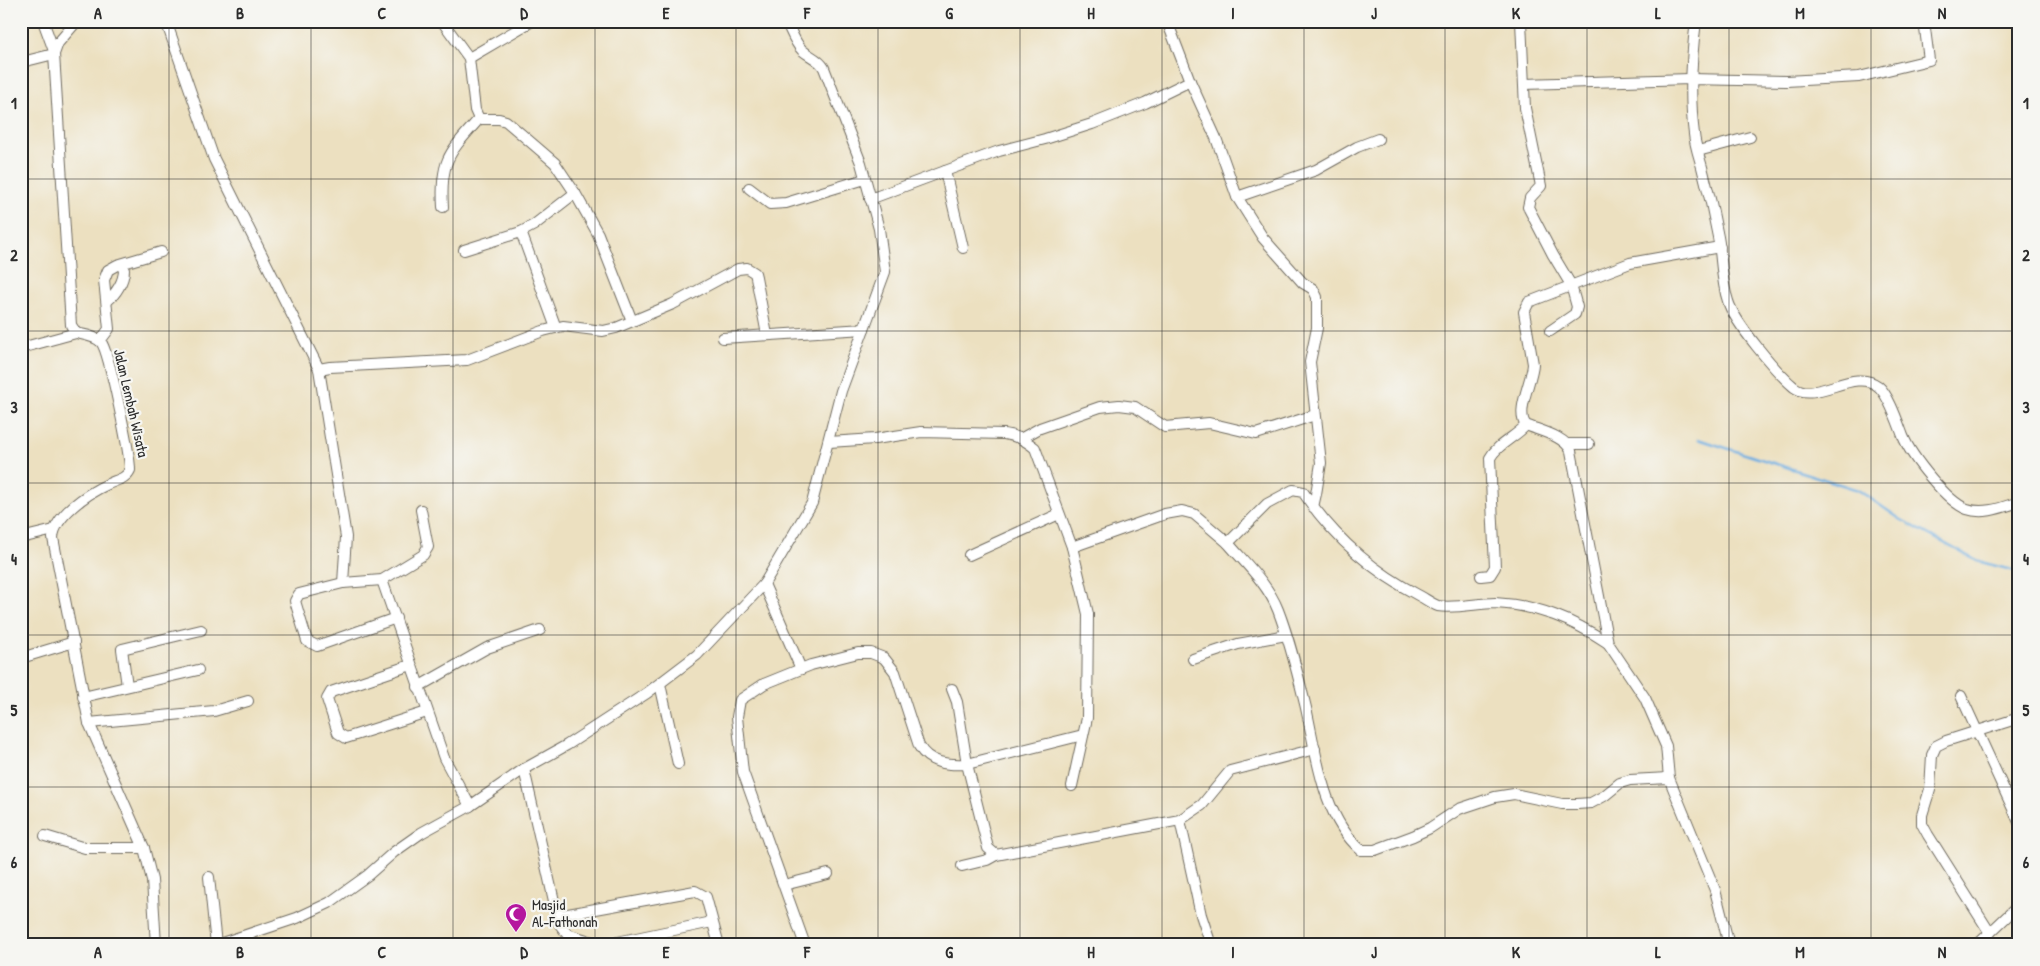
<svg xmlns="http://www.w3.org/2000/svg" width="2040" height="966" font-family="'Patrick Hand',sans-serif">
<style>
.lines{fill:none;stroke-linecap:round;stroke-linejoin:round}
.stream{stroke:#6eaee1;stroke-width:2.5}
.minor-casing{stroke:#6f6a5f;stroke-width:12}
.minor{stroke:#fff;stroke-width:10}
.grid{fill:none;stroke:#2b2b2b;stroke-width:1;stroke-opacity:0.55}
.labels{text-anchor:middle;stroke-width:4.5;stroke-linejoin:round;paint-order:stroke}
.street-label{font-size:15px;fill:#2b2b2b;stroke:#f6f6f2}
.poi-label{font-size:15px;fill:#2b2b2b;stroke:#f6f6f2;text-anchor:start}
.neatline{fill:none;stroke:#2b2b2b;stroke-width:2}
.grid-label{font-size:16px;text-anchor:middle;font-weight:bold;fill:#2b2b2b}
</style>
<rect width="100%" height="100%" fill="#f6f6f2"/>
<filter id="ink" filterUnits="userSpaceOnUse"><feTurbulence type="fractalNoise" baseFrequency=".02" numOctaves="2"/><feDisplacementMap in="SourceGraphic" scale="10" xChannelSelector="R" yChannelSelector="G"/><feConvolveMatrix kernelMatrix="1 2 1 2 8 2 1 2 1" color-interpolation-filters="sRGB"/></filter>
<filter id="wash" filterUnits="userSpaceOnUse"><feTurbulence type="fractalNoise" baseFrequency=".0096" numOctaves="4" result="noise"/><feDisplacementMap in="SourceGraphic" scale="20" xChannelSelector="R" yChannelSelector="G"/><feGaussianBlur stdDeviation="1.12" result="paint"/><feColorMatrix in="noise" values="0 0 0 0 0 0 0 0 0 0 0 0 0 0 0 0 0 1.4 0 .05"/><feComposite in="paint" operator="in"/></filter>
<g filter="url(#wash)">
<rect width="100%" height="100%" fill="#ece0c0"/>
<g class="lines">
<polyline class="stream" points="1698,439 1858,490 1900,519 1977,561 2019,572"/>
</g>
</g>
<g filter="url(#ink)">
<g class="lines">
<g class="minor-casing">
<g id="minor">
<polyline points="43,21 54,51"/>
<path d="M77,21L58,43L54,54L71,325L76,333C84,335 95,336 101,342C109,351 130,454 130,470C126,479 116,480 108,484C88,493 54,516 53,538L89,723L144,848L152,880L156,945"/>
<polyline points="166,21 214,159 319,369 346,537 343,583 382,580 423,555 428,547 421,510"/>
<polyline points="442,21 469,58 475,110 479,119 499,119 506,121 555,163 575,193 598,234 632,321"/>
<polyline points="1521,21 1525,108 1541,186 1530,198 1528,207 1553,255 1571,285 1577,307 1575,314 1550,331"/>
<path d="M1696,21C1691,59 1689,96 1694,134C1695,146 1700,159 1703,171C1709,193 1714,215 1718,237C1722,258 1721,281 1728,301C1734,322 1777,373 1794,387C1816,404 1854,367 1878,386C1889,395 1898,423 1903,436C1911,456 1947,502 1967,509C1984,515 2003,507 2019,502"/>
<polyline points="469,58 532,21"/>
<polyline points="22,62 54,54"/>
<polyline points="1190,81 1216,138 1237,197 1316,170 1357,147 1378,139"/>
<polyline points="1524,84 1690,79 1786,81 1859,77 1929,60 1924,21"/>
<polyline points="1698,151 1750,137"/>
<polyline points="945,171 963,248"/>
<polyline points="749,188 770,204 786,203 865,179"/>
<polyline points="1237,197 1263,238 1303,283 1313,289 1317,297 1317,328 1310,362 1321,463 1316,494 1313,507"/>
<polyline points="870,199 999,151 1045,139 1092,124 1145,103 1190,81 1167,21"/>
<path d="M443,207C440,160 449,153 479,119"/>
<polyline points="521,232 556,328"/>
<path d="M1720,247L1630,263L1529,302L1524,312L1533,364C1532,381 1515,412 1526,425C1540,431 1565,436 1571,451L1608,643L1645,698L1666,746L1669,778L1715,890L1729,945"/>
<polyline points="464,250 521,232 534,225 575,193"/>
<path d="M107,301C116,294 124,281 124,270L121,265"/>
<polyline points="723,338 864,329"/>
<polyline points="100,341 109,329 104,280 108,270 117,265 161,252"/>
<polyline points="21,348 76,333"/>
<polyline points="319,369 330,367 467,360 543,331 563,326 603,331 616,328 673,304 738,269 747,268 755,273 756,277 767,335"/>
<polyline points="1022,438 1040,428 1100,407 1119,405 1135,407 1165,427 1209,423 1256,434 1315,415"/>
<path d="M829,442L875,439L921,432L1004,434C1018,436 1025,440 1035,448L1072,547L1088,614L1087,718L1072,786"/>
<polyline points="1568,444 1589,444"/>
<polyline points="21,538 54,530"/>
<path d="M1228,543C1245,563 1268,584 1278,610C1290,641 1298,675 1306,708C1317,756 1322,816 1361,850H1375L1413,836L1430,828L1459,809L1495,797L1514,794L1562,804H1577L1591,803L1604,796L1620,783L1630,780L1669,778"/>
<path d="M1072,547L1165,514L1182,511L1194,514L1228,543L1267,504L1293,490L1303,492C1332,535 1372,571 1418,595C1424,598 1432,604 1438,606C1454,609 1479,603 1495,603C1538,605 1573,620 1608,643"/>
<polyline points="969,555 1059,514"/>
<path d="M1481,576L1490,575L1495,567L1490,458C1497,444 1516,437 1526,425"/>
<polyline points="382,580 444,758 470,806"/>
<polyline points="343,583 299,594 295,601 307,641 317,646 396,618"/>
<polyline points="764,584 801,669"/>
<polyline points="21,658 74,642"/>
<polyline points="1193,659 1238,644 1286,635"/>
<polyline points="411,665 331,692 327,699 338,733 346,738 427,712"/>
<polyline points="660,684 678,764"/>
<polyline points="127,686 122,649 201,630"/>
<polyline points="418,687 487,648 540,630"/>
<polyline points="952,689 957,702 967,764 988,848 996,855 1180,820 1202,805 1230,771 1315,749"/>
<polyline points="1961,696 2019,822"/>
<polyline points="83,697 198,670"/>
<polyline points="89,723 214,711 248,701"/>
<polyline points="524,769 559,923 567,934 603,945"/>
<polyline points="1180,820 1201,915 1211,945"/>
<polyline points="45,836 85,848 144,848"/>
<polyline points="962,866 987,860 996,855"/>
<polyline points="209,877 216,945"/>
<polyline points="784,885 828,874"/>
<polyline points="557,916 695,891 706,897 719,945"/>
<polyline points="1990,933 1928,835 1922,824 1922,815 1930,789 1932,755 1936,746 1946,741 2019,718"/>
<path d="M216,945L297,918L329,903L368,875L394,852L421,833L470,806L524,769L567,745L647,693L697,655L764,584L812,503L841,391L885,272L879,229L861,163L824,68C819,59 810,57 802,50C795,43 791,31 786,21"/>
<polyline points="603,945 712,922"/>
<path d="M805,945L743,772L737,717L740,700L764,684L811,665L858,653H871L884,658L895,672L919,746C929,764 948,765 967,764L1083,735"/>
<polyline points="1977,945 2019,905"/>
</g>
</g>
<use href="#minor" class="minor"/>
</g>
</g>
<path class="grid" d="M169,21V945M311,21V945M453,21V945M595,21V945M736,21V945M878,21V945M1020,21V945M1162,21V945M1304,21V945M1445,21V945M1587,21V945M1729,21V945M1871,21V945M21,179H2019M21,331H2019M21,483H2019M21,635H2019M21,787H2019"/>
<defs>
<g id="mosque-pin" transform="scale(1.125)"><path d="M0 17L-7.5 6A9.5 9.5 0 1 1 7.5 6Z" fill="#b5179e" stroke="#f6f6f2"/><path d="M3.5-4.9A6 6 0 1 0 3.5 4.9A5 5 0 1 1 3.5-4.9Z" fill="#fff"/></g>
</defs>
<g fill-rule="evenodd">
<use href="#mosque-pin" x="516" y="914"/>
</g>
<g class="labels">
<g class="street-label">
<text transform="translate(131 403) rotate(77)" y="5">Jalan Lembah Wisata</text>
</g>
<g class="poi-label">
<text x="532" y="910">Masjid<tspan x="532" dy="17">Al-Fathonah</tspan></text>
</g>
</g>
<rect width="2040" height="966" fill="none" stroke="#f6f6f2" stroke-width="55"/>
<rect x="28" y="28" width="1984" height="910" class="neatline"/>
<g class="grid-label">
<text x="98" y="19">A</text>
<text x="240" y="19">B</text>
<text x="382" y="19">C</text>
<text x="524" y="19">D</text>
<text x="666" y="19">E</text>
<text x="807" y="19">F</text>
<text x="949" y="19">G</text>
<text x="1091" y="19">H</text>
<text x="1233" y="19">I</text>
<text x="1374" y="19">J</text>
<text x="1516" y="19">K</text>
<text x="1658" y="19">L</text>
<text x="1800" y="19">M</text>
<text x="1942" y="19">N</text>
<text x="14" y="109">1</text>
<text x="2026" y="109">1</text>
<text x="14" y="261">2</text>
<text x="2026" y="261">2</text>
<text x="14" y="413">3</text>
<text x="2026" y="413">3</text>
<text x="14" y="565">4</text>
<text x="2026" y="565">4</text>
<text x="14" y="716">5</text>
<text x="2026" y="716">5</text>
<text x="14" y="868">6</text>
<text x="2026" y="868">6</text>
<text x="98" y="958">A</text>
<text x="240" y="958">B</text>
<text x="382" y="958">C</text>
<text x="524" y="958">D</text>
<text x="666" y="958">E</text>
<text x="807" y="958">F</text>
<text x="949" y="958">G</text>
<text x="1091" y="958">H</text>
<text x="1233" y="958">I</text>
<text x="1374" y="958">J</text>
<text x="1516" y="958">K</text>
<text x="1658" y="958">L</text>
<text x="1800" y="958">M</text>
<text x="1942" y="958">N</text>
</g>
</svg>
